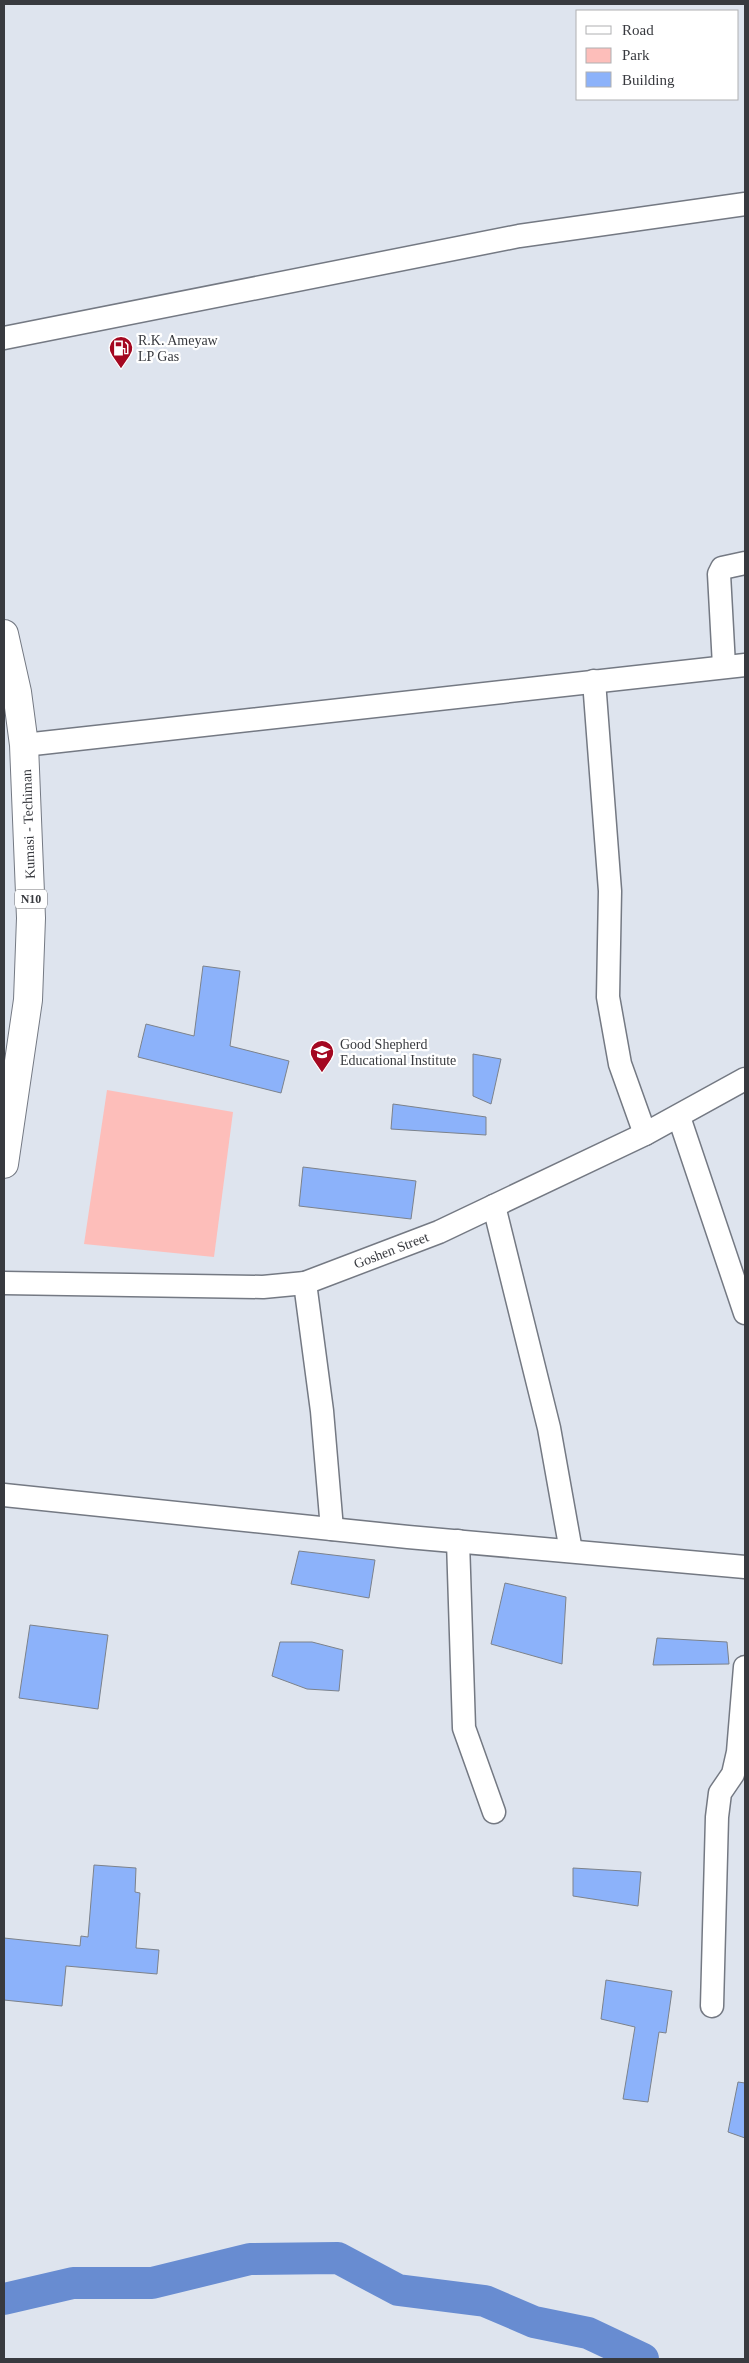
<svg xmlns="http://www.w3.org/2000/svg" width="749" height="2363" font-family="'Times New Roman',serif">
<style>
.green{fill:#fdbeba}
.lines{fill:none;stroke-linecap:round;stroke-linejoin:round}
.river{stroke:#688cd1;stroke-width:32}
.building{fill:#8cb2fa;stroke:#7c828b}
.minor-casing{stroke:#747983;stroke-width:25}
.highway-casing{stroke:#747983;stroke-width:30}
.minor{stroke:#fff;stroke-width:22}
.highway{stroke:#fff;stroke-width:28}
.labels{text-anchor:middle;stroke-width:4.5;stroke-linejoin:round;paint-order:stroke}
.shield{fill:#fff;stroke:#747579;stroke-width:1}
.shield-label{font-size:12px;font-weight:bold;fill:#383a3f}
.poi-label{font-size:14px;fill:#383a3f;stroke:#fff;text-anchor:start}
.street-label{font-size:14px;fill:#383a3f;stroke:#fff}
</style>
<rect width="100%" height="100%" fill="#dee4ee"/>
<polygon class="green" points="107,1090 233,1112 214,1257 84,1244"/>
<g class="lines">
<polyline class="river" points="4,2299 73,2283 152,2283 250,2259 338,2258 398,2290 485,2301 534,2322 588,2333 643,2359"/>
</g>
<g class="building">
<polygon points="203,966 240,971 230,1046 289,1061 281,1093 138,1057 146,1024 194,1036"/>
<polygon points="473,1054 501,1059 491,1104 473,1096"/>
<polygon points="393,1104 486,1117 486,1135 391,1129"/>
<polygon points="303,1167 416,1181 411,1219 299,1206"/>
<polygon points="299,1551 375,1560 369,1598 291,1584"/>
<polygon points="505,1583 566,1597 562,1664 491,1644"/>
<polygon points="30,1625 108,1635 98,1709 19,1698"/>
<polygon points="657,1638 727,1642 729,1664 653,1665"/>
<polygon points="280,1642 312,1642 343,1650 339,1691 307,1689 272,1676"/>
<polygon points="94,1865 136,1868 135,1892 140,1893 136,1948 159,1950 157,1974 66,1966 62,2006 4,2000 4,1938 80,1946 81,1936 88,1937"/>
<polygon points="573,1868 641,1872 638,1906 573,1896"/>
<polygon points="606,1980 672,1991 666,2033 659,2032 648,2102 623,2099 635,2027 601,2019"/>
<polygon points="738,2082 745,2083 745,2138 728,2132"/>
</g>
<g class="lines">
<g class="minor-casing">
<g id="minor">
<polyline points="4,338 519,236 745,204"/>
<polyline points="724,666 719,574 722,568 745,563"/>
<polyline points="594,681 610,891 608,997 620,1064 645,1134"/>
<polyline points="24,745 745,665"/>
<polyline points="679,1117 745,1313"/>
<polyline points="494,1206 549,1428 571,1551"/>
<polyline points="4,1283 263,1287 305,1283 439,1232 645,1134 745,1079"/>
<polyline points="305,1283 322,1411 332,1529"/>
<polyline points="4,1495 408,1537 745,1567"/>
<polyline points="458,1541 464,1728 494,1812"/>
<polyline points="712,2006 717,1817 720,1793 733,1774 738,1752 745,1667"/>
</g>
</g>
<g class="highway-casing">
<polyline id="highway" points="4,634 17,692 24,745 31,918 28,1000 4,1164"/>
</g>
<use href="#minor" class="minor"/>
<use href="#highway" class="highway"/>
</g>
<defs>
<g id="fuel-pin" transform="scale(1.25)"><path d="M0 17L-7.5 6A9.5 9.5 0 1 1 7.5 6Z" fill="#a40821" stroke="#fff"/><path d="M-5.5-6h7V0h2V4h1.3V-2.5L3-4.5l.8-.8L6-3V5H2.5V1h-1V6h-7ZM-4.2-4.7v3.2H.2V-4.7Z" fill="#fff"/></g>
<g id="school-pin" transform="scale(1.25)"><path d="M0 17L-7.5 6A9.5 9.5 0 1 1 7.5 6Z" fill="#a40821" stroke="#fff"/><path d="M0-5L7-2L0 1L-7-2ZM-4 1L0 2.5L4 1V4Q0 6-4 4Z" fill="#fff"/></g>
</defs>
<g fill-rule="evenodd">
<use href="#fuel-pin" x="121" y="348"/>
<use href="#school-pin" x="322" y="1052"/>
</g>
<g class="labels">
<rect class="shield" x="15" y="889.5" width="32" height="19" rx="4"/>
<g class="shield-label">
<text x="31" y="903">N10</text>
</g>
<g class="poi-label">
<text x="138" y="345">R.K. Ameyaw<tspan x="138" dy="16">LP Gas</tspan></text>
<text x="340" y="1049">Good Shepherd<tspan x="340" dy="16">Educational Institute</tspan></text>
</g>
<g class="street-label">
<text transform="translate(28 824) rotate(-92)" y="5">Kumasi - Techiman</text>
<text transform="translate(391 1250) rotate(-21)" y="5">Goshen Street</text>
</g>
</g>
<rect width="749" height="2363" fill="none" stroke="#383a3f" stroke-width="10"/>
<rect x="576" y="10" width="162" height="90" fill="#ffffff" stroke="#afb0b2"/>
<rect x="586" y="26" width="25" height="8" fill="#ffffff" stroke="#afb0b2"/>
<text x="622" y="35" font-size="15" fill="#383a3f">Road</text>
<rect x="586" y="48" width="25" height="15" fill="#fdbeba" stroke="#afb0b2"/>
<text x="622" y="60" font-size="15" fill="#383a3f">Park</text>
<rect x="586" y="72" width="25" height="15" fill="#8cb2fa" stroke="#afb0b2"/>
<text x="622" y="85" font-size="15" fill="#383a3f">Building</text>
</svg>
